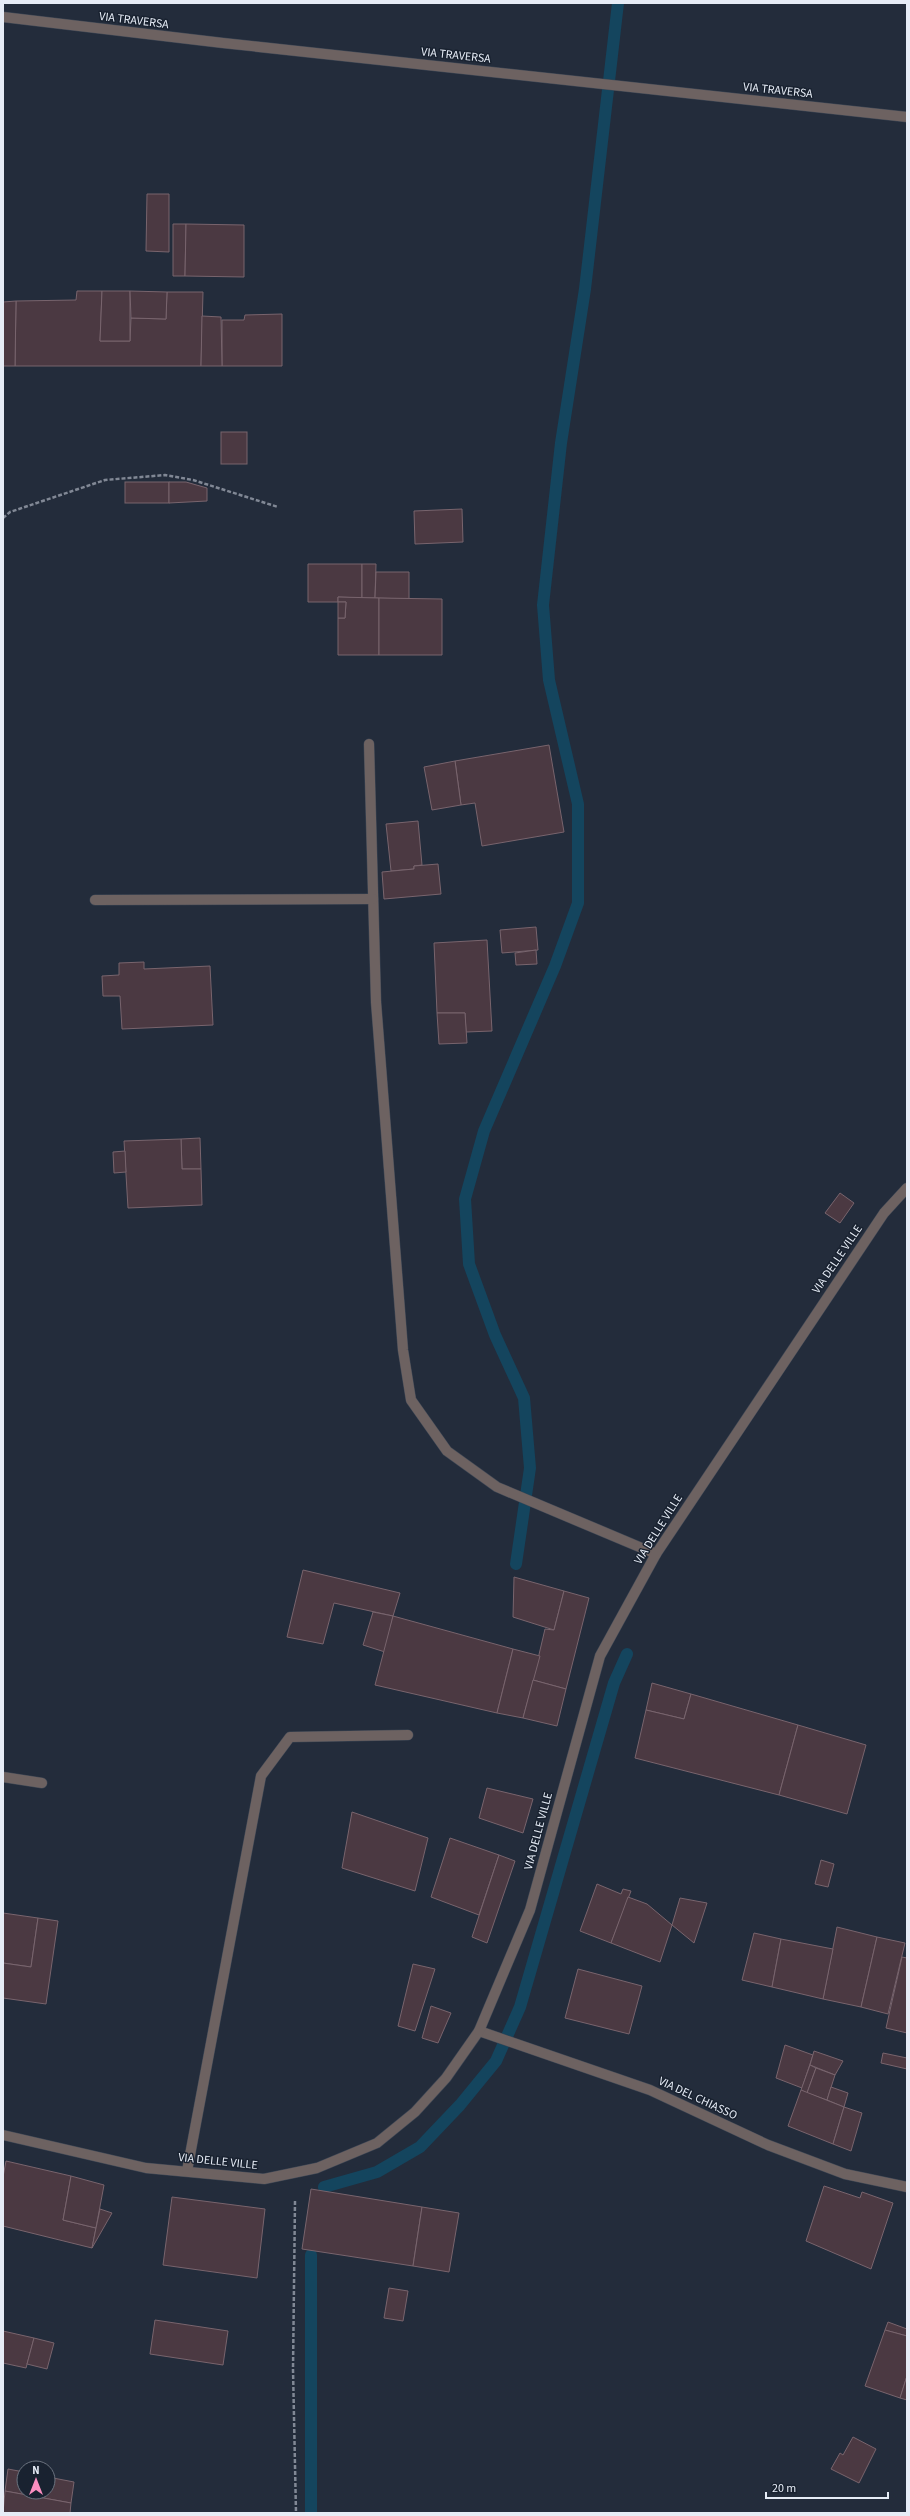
<svg xmlns="http://www.w3.org/2000/svg" width="910" height="2516" font-family="'Source Sans 3',sans-serif">
<style>
.lines{fill:none;stroke-linecap:round;stroke-linejoin:round}
.stream{stroke:#14455e;stroke-width:12}
.building{fill:#4b3942;stroke:#78646d}
.minor-casing{stroke:#3e4755;stroke-width:11}
.path{stroke:#818895;stroke-width:2.5;stroke-dasharray:4 2;stroke-linecap:butt}
.minor{stroke:#6d6261;stroke-width:10}
.labels{text-anchor:middle;stroke-width:3;stroke-linejoin:round;paint-order:stroke}
.street-label{font-size:12px;fill:#e6ecf6;stroke:#192230}
</style>
<rect width="100%" height="100%" fill="#232c3b"/>
<g class="lines">
<g class="stream">
<polyline points="516,1564 530,1468 524,1398 495,1335 469,1264 465,1199 484,1131 555,966 578,903 578,804 549,680 543,605 561,443 585,289 618,3"/>
<polyline points="324,2187 377,2172 420,2147 460,2105 496,2061 520,2007 614,1683 627,1654"/>
<polyline points="311,2513 311,2255"/>
</g>
</g>
<g class="building">
<polygon points="147,194 169,194 169,252 146,251"/>
<polygon points="173,224 186,224 185,276 173,276"/>
<polygon points="186,224 244,225 244,277 185,276"/>
<polygon points="77,291 102,291 100,341 130,341 131,318 166,319 167,292 203,292 201,366 15,366 16,301 76,300"/>
<polygon points="102,291 130,291 130,341 100,341"/>
<polygon points="130,291 167,292 166,319 131,318"/>
<polygon points="16,301 15,366 3,366 3,302"/>
<polygon points="282,314 282,366 222,366 222,320 244,320 245,315"/>
<polygon points="202,316 221,317 222,366 201,366"/>
<rect x="221" y="432" width="26" height="32"/>
<rect x="125" y="482" width="44" height="21"/>
<polygon points="169,482 186,482 207,488 207,501 169,503"/>
<polygon points="462,509 463,542 415,544 414,511"/>
<polygon points="308,564 362,564 362,598 338,597 338,602 308,602"/>
<polygon points="362,564 376,564 375,598 362,598"/>
<polygon points="376,572 409,572 409,599 375,598"/>
<polygon points="338,597 379,598 379,655 338,655 338,618 345,618 346,602 338,602"/>
<polygon points="379,598 442,599 442,655 379,655"/>
<polygon points="338,602 346,602 345,618 338,618"/>
<polygon points="549,745 564,832 482,846 475,803 461,805 455,761"/>
<polygon points="455,761 461,805 432,810 424,767"/>
<polygon points="418,821 422,865 414,866 414,869 391,871 386,824"/>
<polygon points="438,864 441,894 384,899 382,872 414,869 414,866"/>
<polygon points="536,927 538,950 502,953 500,930"/>
<polygon points="487,940 492,1031 466,1032 465,1013 437,1013 434,943"/>
<polygon points="536,950 537,964 516,965 515,953"/>
<polygon points="144,962 144,969 210,966 213,1025 122,1029 120,996 103,996 102,976 119,975 119,963"/>
<polygon points="437,1013 465,1013 467,1043 439,1044"/>
<polygon points="200,1138 201,1169 182,1169 181,1139"/>
<polygon points="181,1139 182,1169 201,1169 202,1205 128,1208 124,1141"/>
<polygon points="125,1151 126,1172 114,1173 113,1152"/>
<polygon points="840,1193 854,1203 840,1223 825,1213"/>
<polygon points="303,1570 400,1593 393,1616 334,1603 323,1644 287,1637"/>
<polygon points="514,1577 564,1591 554,1630 513,1617"/>
<polygon points="564,1591 589,1598 566,1689 533,1680 545,1629 554,1630"/>
<polygon points="373,1612 393,1616 385,1652 363,1645"/>
<polygon points="393,1616 513,1649 497,1713 375,1685"/>
<polygon points="513,1649 540,1656 523,1718 497,1713"/>
<polygon points="533,1680 566,1689 557,1726 523,1718"/>
<polygon points="652,1683 691,1694 684,1719 646,1710"/>
<polygon points="691,1694 798,1725 779,1795 635,1758 646,1710 684,1719"/>
<polygon points="798,1725 866,1745 847,1814 779,1795"/>
<polygon points="487,1788 533,1799 523,1833 479,1818"/>
<polygon points="352,1812 428,1838 415,1891 342,1868"/>
<polygon points="450,1838 499,1855 479,1915 431,1897"/>
<polygon points="499,1855 515,1861 487,1943 472,1937"/>
<polygon points="821,1860 834,1864 828,1887 815,1884"/>
<polygon points="597,1884 621,1894 623,1889 631,1891 611,1943 580,1931"/>
<polygon points="628,1897 647,1904 672,1925 660,1962 611,1943"/>
<polygon points="680,1898 707,1903 694,1943 672,1925"/>
<polygon points="3,1913 38,1918 31,1967 3,1963"/>
<polygon points="38,1918 58,1921 46,2004 3,1998 3,1963 31,1967"/>
<polygon points="837,1927 877,1937 861,2007 823,1999"/>
<polygon points="754,1933 781,1939 772,1987 742,1980"/>
<polygon points="877,1937 905,1943 888,2014 861,2007"/>
<polygon points="781,1939 833,1949 823,1999 772,1987"/>
<polygon points="902,1957 907,1958 907,2033 886,2028"/>
<polygon points="413,1964 435,1969 415,2031 398,2026"/>
<polygon points="578,1969 642,1986 629,2034 565,2018"/>
<polygon points="431,2006 451,2013 438,2043 422,2038"/>
<polygon points="785,2045 813,2055 802,2088 776,2078"/>
<polygon points="814,2051 843,2061 835,2075 810,2065"/>
<polygon points="883,2053 907,2058 907,2069 881,2063"/>
<polygon points="810,2065 816,2068 807,2093 801,2090"/>
<polygon points="816,2068 835,2075 827,2100 807,2093"/>
<polygon points="831,2087 848,2093 844,2107 827,2100"/>
<polygon points="801,2090 844,2107 833,2144 788,2126"/>
<polygon points="844,2107 862,2113 851,2151 833,2144"/>
<polygon points="6,2161 71,2176 63,2220 96,2228 92,2248 3,2226 3,2177"/>
<polygon points="71,2176 104,2185 96,2228 63,2220"/>
<polygon points="824,2186 860,2198 862,2192 893,2203 871,2269 806,2241"/>
<polygon points="311,2189 422,2207 413,2266 302,2249"/>
<polygon points="172,2197 265,2209 257,2278 163,2265"/>
<polygon points="422,2207 459,2213 449,2272 413,2266"/>
<polygon points="100,2209 112,2213 92,2248 96,2228"/>
<polygon points="389,2288 408,2291 403,2321 384,2318"/>
<polygon points="155,2320 228,2331 223,2365 150,2354"/>
<polygon points="888,2322 907,2329 907,2336 885,2330"/>
<polygon points="885,2330 907,2336 907,2376 900,2398 865,2386"/>
<polygon points="3,2331 34,2338 26,2368 3,2363"/>
<polygon points="34,2338 54,2343 47,2369 27,2364"/>
<polygon points="907,2376 907,2400 900,2398"/>
<polygon points="853,2437 876,2449 859,2483 831,2469 840,2453 843,2455"/>
<polygon points="8,2469 24,2472 24,2492 48,2492 48,2477 74,2482 71,2503 5,2491"/>
<polygon points="5,2491 71,2503 70,2513 3,2513"/>
</g>
<g class="lines">
<g class="minor-casing">
<g id="minor">
<polyline points="3,17 223,43 907,117"/>
<polyline points="369,744 376,1002 403,1350 411,1400 447,1451 497,1487 656,1554"/>
<polyline points="95,900 373,899"/>
<polyline points="3,1777 42,1783"/>
<polyline points="479,2031 650,2090 768,2145 845,2174 907,2187"/>
<polyline points="3,2135 146,2168 264,2179 317,2168 377,2143 415,2112 446,2078 479,2031 530,1910 600,1656 656,1554 884,1213 907,1188"/>
<polyline points="187,2171 261,1776 290,1737 408,1735"/>
</g>
</g>
<g class="path">
<polyline points="3,518 10,512 105,480 165,475 193,480 278,507"/>
<polyline points="295,2201 293,2369 296,2513"/>
</g>
<use href="#minor" class="minor"/>
</g>
<g class="labels">
<g class="street-label">
<text transform="translate(134 20) rotate(7)" y="4">VIA TRAVERSA</text>
<text transform="translate(456 55) rotate(6)" y="4">VIA TRAVERSA</text>
<text transform="translate(778 90) rotate(6)" y="4">VIA TRAVERSA</text>
<text transform="translate(837 1259) rotate(-56)" y="4">VIA DELLE VILLE</text>
<text transform="translate(658 1529) rotate(-58)" y="4">VIA DELLE VILLE</text>
<text transform="translate(538 1831) rotate(-75)" y="4">VIA DELLE VILLE</text>
<text transform="translate(698 2098) rotate(25)" y="4">VIA DEL CHIASSO</text>
<text transform="translate(218 2161) rotate(6)" y="4">VIA DELLE VILLE</text>
</g>
</g>
<rect width="910" height="2516" fill="none" stroke="#e6ecf6" stroke-width="8"/>
<g transform="translate(36 2480)"><circle r="19" fill="#192230" stroke="#6b737f"/>
<path d="M0-3L7 15L0 10L-7 15Z" fill="#fc8fc1"/>
<text y="-6" font-size="11" font-weight="bold" text-anchor="middle" fill="#e6ecf6">N</text>
</g>
<path d="M766 2492v6h122v-6" fill="none" stroke="#e6ecf6" stroke-width="2"/>
<text x="772" y="2492" font-size="12" fill="#e6ecf6" stroke="#192230" stroke-width="3" paint-order="stroke">20 m</text>
</svg>
